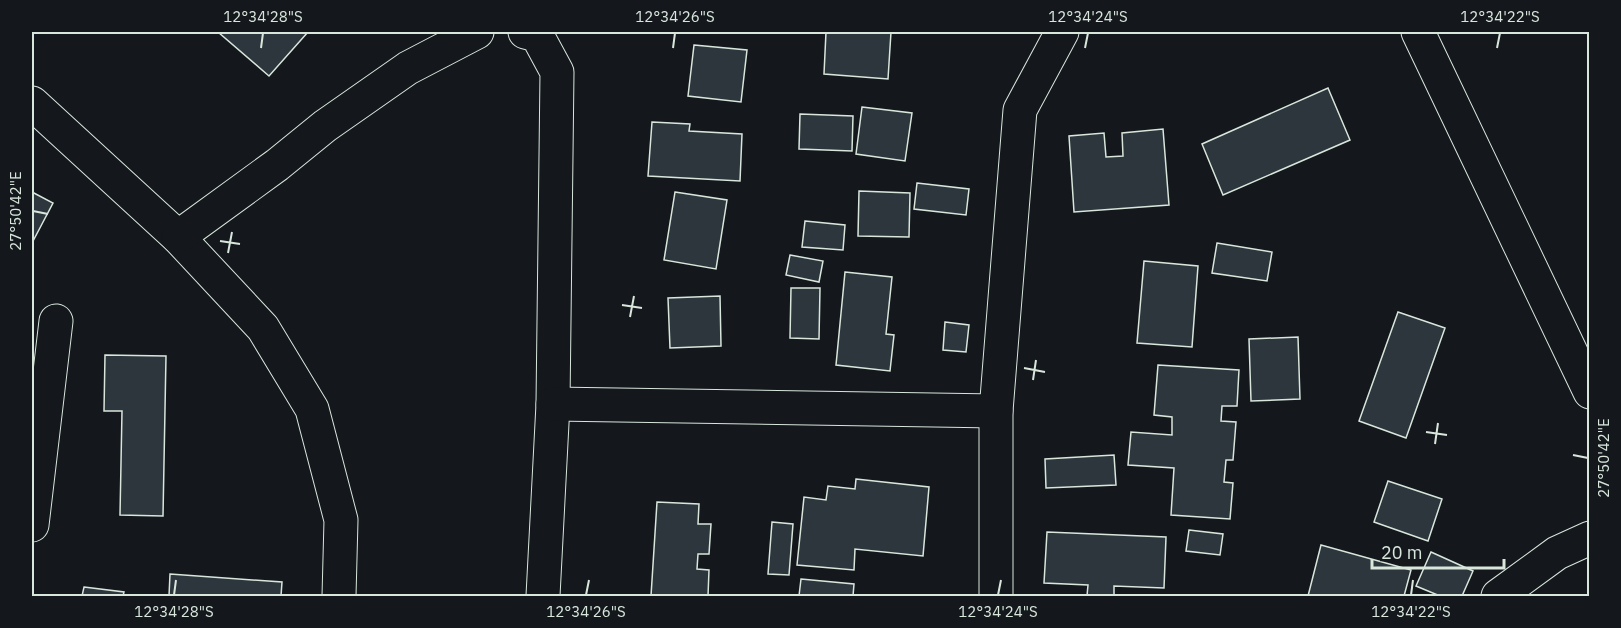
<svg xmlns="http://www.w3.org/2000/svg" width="1621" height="628" font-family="'IBM Plex Sans',sans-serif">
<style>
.building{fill:#2c363c;stroke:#d8e6dc;stroke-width:1.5}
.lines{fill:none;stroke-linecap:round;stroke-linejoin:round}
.street-casing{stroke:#d8e6dc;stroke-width:35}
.street{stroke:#14181c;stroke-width:33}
.ticks{fill:none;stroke:#d8e6dc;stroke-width:2}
.neatline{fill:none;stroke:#d8e6dc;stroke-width:2}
.ticks-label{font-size:15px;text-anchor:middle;fill:#d8e6dc}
</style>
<rect width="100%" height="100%" fill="#14181c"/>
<g class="building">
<polygon points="218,32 308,32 269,76"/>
<polygon points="826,32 891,32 888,79 824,74"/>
<polygon points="694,45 747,50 741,102 688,96"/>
<polygon points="1328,88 1350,140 1223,195 1202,144"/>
<polygon points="862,107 912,113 905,161 856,154"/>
<polygon points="800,114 853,116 852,151 799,149"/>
<polygon points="652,122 690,124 689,131 742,134 740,181 648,176"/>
<polygon points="1163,129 1169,205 1074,212 1069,136 1104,133 1106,157 1123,156 1122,133"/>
<polygon points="917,183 969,189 966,215 914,209"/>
<polygon points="859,191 910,193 909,237 858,236"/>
<polygon points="32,192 53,203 32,243"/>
<polygon points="675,192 727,200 716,269 664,260"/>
<polygon points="805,221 845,225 843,250 802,247"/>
<polygon points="1217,243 1272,252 1267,281 1212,273"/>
<polygon points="790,255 823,261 819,282 786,275"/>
<polygon points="1144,261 1198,266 1192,347 1137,343"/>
<polygon points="845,272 892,277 886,334 894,335 890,371 836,365"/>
<polygon points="791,288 820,288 819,339 790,338"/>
<polygon points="720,296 721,346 670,348 668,298"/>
<polygon points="1398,312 1445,328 1406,438 1359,421"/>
<polygon points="945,322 969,325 966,352 943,350"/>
<polygon points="1298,337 1300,399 1251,401 1249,339"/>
<polygon points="105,355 166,356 163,516 120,515 122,411 104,411"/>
<polygon points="1158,365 1239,370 1237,406 1222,406 1221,421 1236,422 1233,460 1226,460 1224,482 1233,483 1230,519 1171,515 1174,468 1128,465 1131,432 1172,435 1172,417 1154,415"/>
<polygon points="1114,455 1116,485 1046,488 1045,459"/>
<polygon points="856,479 929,487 923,556 855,549 854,570 797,565 804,497 826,500 828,486 855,489"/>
<polygon points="1388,481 1442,499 1428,541 1374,522"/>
<polygon points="657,502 699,504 698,524 711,524 709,554 698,554 697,569 709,570 708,596 651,596"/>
<polygon points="772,522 793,524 789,575 768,574"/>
<polygon points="1189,530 1223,534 1220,555 1186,551"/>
<polygon points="1047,532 1166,537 1164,588 1114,586 1114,596 1087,596 1088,585 1044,583"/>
<polygon points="1321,545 1411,570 1404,596 1308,596"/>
<polygon points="1431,552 1473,571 1462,596 1440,596 1416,586"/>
<polygon points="170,574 282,582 281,596 169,596"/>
<polygon points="801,579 854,584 853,596 799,596"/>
<polygon points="84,587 124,592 123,596 82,596"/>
</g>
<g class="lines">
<g class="street-casing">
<g id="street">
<polyline points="525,32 537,35 557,72 553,404 543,596"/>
<polyline points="1418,32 1590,392"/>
<polyline points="32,103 178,237 263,328 312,409 341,520 339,596"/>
<polyline points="178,237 277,165 325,126 408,68 477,32"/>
<polyline points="553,404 996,411"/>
<polyline points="32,525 56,321"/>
<polyline points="996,596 996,411 1020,110 1062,32"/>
<polyline points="1498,596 1557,553 1590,538"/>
</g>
</g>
<use href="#street" class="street"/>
</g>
<path class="ticks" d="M261,48L263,33M673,48L675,33M1085,48L1088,33M1497,48L1500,33M33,211L48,214M220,241L240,244M228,253L232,232M622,305L642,308M630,317L634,296M1024,368L1045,372M1033,380L1036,360M1426,432L1447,435M1435,444L1438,423M1573,455L1588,458M174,595L176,580M586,595L589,580M998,595L1001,580M1411,595L1413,580"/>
<rect width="1621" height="628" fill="none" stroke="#14181c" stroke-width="66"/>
<path d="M1372 559v9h132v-9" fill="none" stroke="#d8e6dc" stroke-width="3"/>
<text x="1381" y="559" font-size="18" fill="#d8e6dc" stroke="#14181c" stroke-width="4.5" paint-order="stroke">20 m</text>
<rect x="33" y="33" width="1555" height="562" class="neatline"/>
<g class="ticks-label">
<text x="263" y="22">12°34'28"S</text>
<text x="675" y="22">12°34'26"S</text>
<text x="1088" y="22">12°34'24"S</text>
<text x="1500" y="22">12°34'22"S</text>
<text transform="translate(16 211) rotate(-90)" y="5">27°50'42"E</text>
<text transform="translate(1604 458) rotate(-90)" y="5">27°50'42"E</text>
<text x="174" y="617">12°34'28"S</text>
<text x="586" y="617">12°34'26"S</text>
<text x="998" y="617">12°34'24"S</text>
<text x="1411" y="617">12°34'22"S</text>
</g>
</svg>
